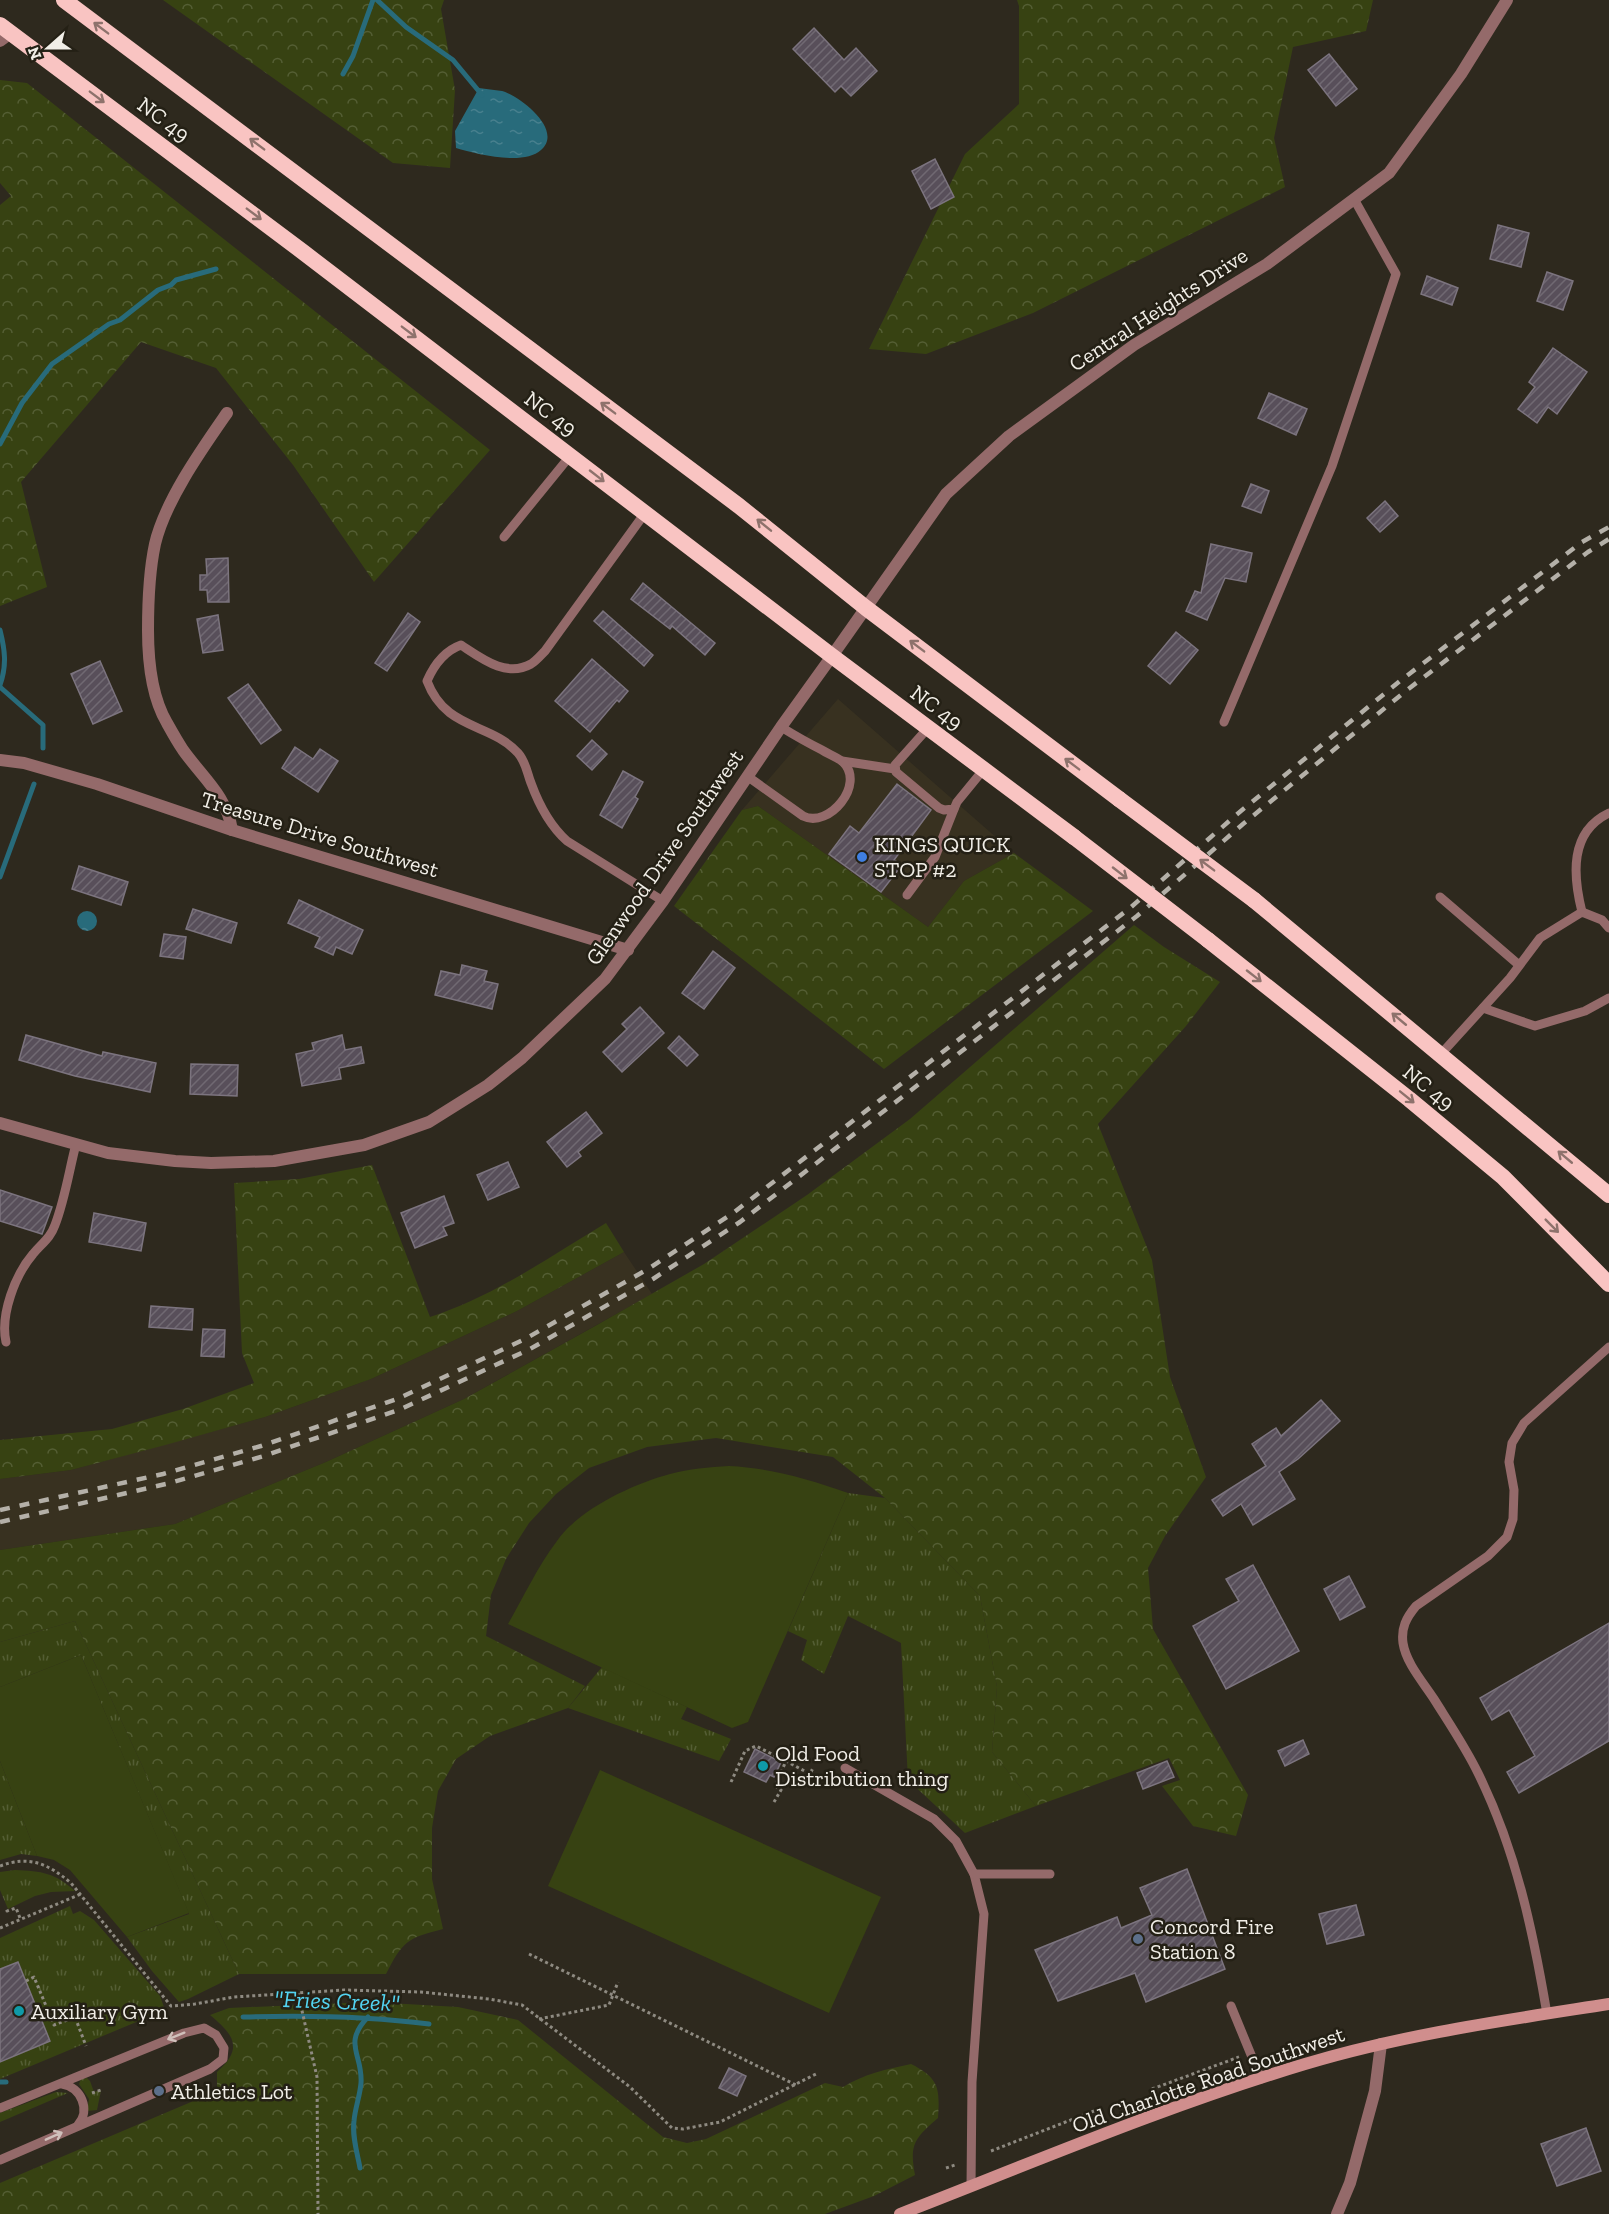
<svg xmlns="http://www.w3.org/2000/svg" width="1609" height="2214" font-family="'Zilla Slab',serif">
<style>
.built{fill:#383120}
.grass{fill:url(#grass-tufts)}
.forest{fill:url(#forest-crowns)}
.pitch{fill:#374212}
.water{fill:url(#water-ripples)}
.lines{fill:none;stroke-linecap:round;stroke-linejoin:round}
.stream{stroke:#286b7b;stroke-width:5}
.building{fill:url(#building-hatch);stroke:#7c747f;stroke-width:1.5}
.path{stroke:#8e8a81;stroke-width:3;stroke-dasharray:3 3;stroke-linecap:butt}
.service{stroke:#946a6a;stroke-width:9}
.minor{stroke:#946a6a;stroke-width:12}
.tertiary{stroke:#946a6a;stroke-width:12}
.secondary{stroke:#d08e8d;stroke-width:12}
.trunk{stroke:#f9c4c2;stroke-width:16}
.rail{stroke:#b4b0a8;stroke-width:4.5;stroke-dasharray:10 10;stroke-linecap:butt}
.trunk-bridge{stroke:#f9c4c2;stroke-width:16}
.oneway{stroke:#8e726c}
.oneway2{stroke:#d0c0bb}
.shop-dot{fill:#3f7fe0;stroke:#242015;stroke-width:2}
.culture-dot{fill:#0f9aa8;stroke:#242015;stroke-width:2}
.service-dot{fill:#5c6f8a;stroke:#242015;stroke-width:2}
.labels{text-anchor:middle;stroke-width:5;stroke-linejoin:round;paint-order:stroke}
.street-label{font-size:22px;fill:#f1eee7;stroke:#242015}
.poi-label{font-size:22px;fill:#f1eee7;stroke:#242015;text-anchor:start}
.water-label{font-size:24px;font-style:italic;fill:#53d4f2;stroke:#242015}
</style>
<defs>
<pattern id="grass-tufts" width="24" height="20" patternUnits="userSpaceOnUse" patternTransform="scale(1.5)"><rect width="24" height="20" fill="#374212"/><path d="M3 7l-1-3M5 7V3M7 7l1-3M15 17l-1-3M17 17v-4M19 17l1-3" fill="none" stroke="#545e34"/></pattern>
<pattern id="forest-crowns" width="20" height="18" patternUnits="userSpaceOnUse" patternTransform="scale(1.5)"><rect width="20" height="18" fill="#374212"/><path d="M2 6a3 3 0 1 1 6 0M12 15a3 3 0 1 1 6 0" fill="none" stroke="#545e34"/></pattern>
<pattern id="water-ripples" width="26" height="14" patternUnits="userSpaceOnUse" patternTransform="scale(1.5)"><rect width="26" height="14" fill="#286b7b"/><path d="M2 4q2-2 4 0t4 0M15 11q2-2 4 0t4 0" fill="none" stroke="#48808e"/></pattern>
<pattern id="building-hatch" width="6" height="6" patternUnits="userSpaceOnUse" patternTransform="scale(1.5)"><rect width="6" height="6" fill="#584f5a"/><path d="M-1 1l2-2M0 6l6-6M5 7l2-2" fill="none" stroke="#706972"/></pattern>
</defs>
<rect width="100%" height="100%" fill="#2e291e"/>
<g class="built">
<polygon points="838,699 1014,853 964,881 928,927 758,806 742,810"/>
<polygon points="624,1252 652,1294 464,1399 326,1462 175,1524 0,1550 0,1479 71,1470 265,1417 371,1379 517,1311"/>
</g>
<g class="grass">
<polygon points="848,1493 885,1498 980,1596 997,1687 992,1752 1036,1806 965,1833 908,1780 901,1643 848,1616 824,1674 801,1660 807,1640 788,1631"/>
<polygon points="75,1621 239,1974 188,1999 179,2002 152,1971 127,1937 189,1914 81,1655 0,1687 0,1642"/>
<polygon points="602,1667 687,1707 681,1719 731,1739 719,1761 568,1708"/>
<polygon points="0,1761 37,1856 21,1854 0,1860"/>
<path d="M15,1870C42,1871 55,1873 75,1891L51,1892L35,1896L8,1909L0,1890V1872Z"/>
<polygon points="70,1906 73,1914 80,1911 94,1920 160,1996 165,2010 0,2079 0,2054 3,2061 50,2041 18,1962 0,1969 0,1938"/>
<polygon points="87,2078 90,2081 94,2092 101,2090 97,2110 87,2111 89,2099 79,2084 81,2079"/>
<polygon points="56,2092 68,2093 0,2122 0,2113"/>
</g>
<g class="forest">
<polygon points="163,0 444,0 441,9 455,90 450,168 393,163"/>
<polygon points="1017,0 1373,0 1366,31 1293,47 1274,138 1285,187 1033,313 926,354 869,349 965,154 1019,104 1019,6"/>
<polygon points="0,80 27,83 490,450 374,582 293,465 216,368 141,342 21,482 47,587 0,606 0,205 11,196 0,183"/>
<polygon points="758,806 928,927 964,881 1014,853 1093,911 884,1069 674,906 742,810"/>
<path d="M1134,925L1164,947L1220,982L1186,1026L1098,1124L1152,1260L1170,1377L1206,1477L1165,1536L1148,1568L1153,1629L1248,1795L1236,1836L1193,1826L1162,1786L1180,1780L1169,1758L1036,1806L992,1752L997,1687L980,1596L885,1498L833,1457L716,1438L647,1447L589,1468L556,1494L529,1523L506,1559L491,1595L486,1636L585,1686L568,1708L490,1736L456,1759L438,1791L432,1828V1879L443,1929C407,1938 403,1941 386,1974H239L75,1621L0,1642V1550L175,1524L326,1462L464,1399L597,1325L704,1264L807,1195L910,1119Z"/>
<path d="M372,1165L430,1317C493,1297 549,1257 606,1223L624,1252L517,1311L371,1379L265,1417L169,1444L71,1470L0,1479V1440L112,1429L183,1409L254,1383L242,1353L234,1183L299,1179Z"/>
<path d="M371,2002L458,2007L518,2020L663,2137L687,2143L706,2139L825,2083L843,2087C864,2074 887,2069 911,2064C939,2078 940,2088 938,2118C915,2138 909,2144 915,2175L874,2196L825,2214H0V2183L217,2091V2072C244,2048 234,2035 210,2015L229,2008Z"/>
</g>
<g class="pitch">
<path d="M729,1466C771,1468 808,1479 848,1493L748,1722L732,1728L508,1624C524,1596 538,1566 557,1541C579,1509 633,1484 670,1474C689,1469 709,1467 729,1466Z"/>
<polygon points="81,1655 189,1913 127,1937 70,1870 54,1860 37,1856 0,1761 0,1687"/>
<polygon points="600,1770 881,1897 829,2013 548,1886"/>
</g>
<g class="water">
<path d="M479,88C486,89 494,90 502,91C520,96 564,130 541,150C524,166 476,154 456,148L455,131Z"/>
<circle cx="87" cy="921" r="10"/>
</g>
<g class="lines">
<g class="stream">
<polyline points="377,0 406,27 453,60 482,95"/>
<polyline points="343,74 353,56 373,0"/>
<polyline points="0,444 22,403 52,364 109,324 120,320 158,290 171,285 176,280 216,269"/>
<path d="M0,630C5,650 7,665 0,685"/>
<polyline points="0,687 43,725 43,748"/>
<polyline points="0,877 34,784"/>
<path d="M243,2017C306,2015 367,2016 429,2024"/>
<polyline points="0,2082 6,2082"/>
<path d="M360,2168C357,2152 352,2136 354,2121C355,2108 360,2096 361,2083C363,2054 342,2044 368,2017"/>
</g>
</g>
<g class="building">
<polygon points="814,28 844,60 856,48 877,71 851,96 841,86 835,92 793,49"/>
<polygon points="1329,54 1357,89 1336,106 1308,70"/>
<polygon points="935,159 954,197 931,209 912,171"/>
<polygon points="1498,225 1529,233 1521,267 1490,259"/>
<polygon points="1547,272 1573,281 1563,310 1537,301"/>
<polygon points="1427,276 1458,288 1452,305 1421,294"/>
<polygon points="1553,348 1587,372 1557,414 1548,407 1537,423 1518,409 1535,387 1529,382"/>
<polygon points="1269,393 1307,409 1296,435 1258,418"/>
<polygon points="1251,484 1269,491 1261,513 1242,506"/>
<polygon points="1385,501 1398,516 1380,532 1367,518"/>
<polygon points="1211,544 1252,553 1246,582 1225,578 1207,620 1186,611 1195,591 1201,593"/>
<polygon points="228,558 229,602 208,602 207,590 200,590 200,575 207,575 206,559"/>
<polygon points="643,583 715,643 705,655 672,626 670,629 631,599"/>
<polygon points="603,611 653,655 644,666 594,621"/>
<polygon points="408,613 420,622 387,671 375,663"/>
<polygon points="218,615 223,650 203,653 197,619"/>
<polygon points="1176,632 1198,650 1170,684 1148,666"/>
<polygon points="592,659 628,691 619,702 617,700 590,732 555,701"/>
<polygon points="100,661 122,711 93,724 71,674"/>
<polygon points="248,684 281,730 261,744 228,698"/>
<polygon points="592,740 607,754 592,770 577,756"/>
<polygon points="295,747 313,759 320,749 338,761 318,792 282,768"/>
<polygon points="623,771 643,782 635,797 638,799 622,828 600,815"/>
<polygon points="897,784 931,810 894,860 902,865 881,892 829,854 850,826 859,833"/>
<polygon points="79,866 128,882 121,905 72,889"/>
<polygon points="299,900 363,930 352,954 336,947 333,955 315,947 320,937 288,923"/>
<polygon points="193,909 237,923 231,943 186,929"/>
<polygon points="164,934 186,937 183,959 160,956"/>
<polygon points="713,951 735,968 704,1009 682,993"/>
<polygon points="462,965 487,971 484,981 498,984 492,1009 435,995 441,971 460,975"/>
<polygon points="640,1007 664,1033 622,1072 603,1052 627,1029 622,1024"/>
<polygon points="26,1035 102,1056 103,1052 156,1063 150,1092 75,1076 19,1060"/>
<polygon points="342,1035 345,1050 361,1047 364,1063 339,1068 341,1079 302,1086 296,1054 314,1050 312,1043"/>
<polygon points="679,1036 698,1055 687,1066 668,1048"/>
<polygon points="191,1064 238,1065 237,1096 190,1094"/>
<polygon points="586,1112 602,1133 578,1152 581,1156 567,1167 547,1142"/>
<polygon points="508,1162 519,1187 488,1200 477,1175"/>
<polygon points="0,1190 52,1207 42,1234 0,1221"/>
<polygon points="444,1196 454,1223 443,1227 447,1235 415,1248 401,1213"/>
<polygon points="94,1213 146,1223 141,1251 89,1242"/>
<polygon points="151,1306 193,1309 192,1330 149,1327"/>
<polygon points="203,1329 225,1330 224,1357 201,1356"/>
<polygon points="1321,1400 1340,1421 1298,1459 1279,1472 1295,1499 1253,1525 1241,1504 1223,1516 1212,1500 1266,1466 1252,1444 1276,1428 1281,1436"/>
<polygon points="1253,1565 1299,1651 1226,1689 1193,1626 1239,1601 1226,1579"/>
<polygon points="1349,1576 1365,1607 1340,1620 1324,1589"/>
<polygon points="1609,1623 1609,1741 1519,1793 1507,1772 1535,1756 1509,1710 1492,1720 1480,1698"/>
<polygon points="1303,1740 1309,1754 1285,1766 1278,1751"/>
<polygon points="755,1749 781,1762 774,1777 770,1775 766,1782 744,1772"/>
<polygon points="1167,1761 1174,1777 1143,1789 1137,1773"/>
<polygon points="1187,1869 1225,1969 1146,2002 1135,1973 1058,2001 1035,1950 1117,1917 1121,1928 1152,1915 1140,1888"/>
<polygon points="1356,1905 1364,1935 1327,1944 1319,1914"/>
<polygon points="18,1962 50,2041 0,2062 0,1969"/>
<polygon points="729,2068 746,2076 737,2096 719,2088"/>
<polygon points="1586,2128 1601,2171 1557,2186 1541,2144"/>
</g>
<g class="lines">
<g class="path">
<polyline points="731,1782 745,1751 756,1746 786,1761"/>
<polyline points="774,1802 781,1790 775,1786 786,1761 810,1774 813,1768"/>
<path d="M0,1866C30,1855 48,1864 71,1883L171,2006L195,2004L234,1997L344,1990L421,1992L489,1999L522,2005L630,2087L672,2128L683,2129L720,2122L818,2073"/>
<polyline points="7,1910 7,1911 16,1908 20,1918"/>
<polyline points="0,1928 81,1894"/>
<polyline points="529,1954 796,2085"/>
<polyline points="26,1981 34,1977 54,2025 75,2017 86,2046"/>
<polyline points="298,1993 317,2077 318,2214"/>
<polyline points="539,2019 609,2005 618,1982"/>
<polyline points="1152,2089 1239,2057"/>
<polyline points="92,2093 101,2090"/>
<polyline points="991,2151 1094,2111"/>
<polyline points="946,2168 955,2165"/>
</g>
<g class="service">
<path d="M645,513L545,651C541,655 536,661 531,664C506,678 481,658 461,645C444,651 434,665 427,681C446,731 490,722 518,753C526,762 527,773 531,783C539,805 549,825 567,841L663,901"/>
<polyline points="504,537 570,456"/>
<polyline points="1224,722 1332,466 1396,274 1354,199"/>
<polyline points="928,728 895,765 896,772 939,808 944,810 954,809 957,802 984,769"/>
<polyline points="842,761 895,769"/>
<path d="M747,776L803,816C829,829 866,784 843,762C837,757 828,754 822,750C808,743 794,735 781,727"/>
<polyline points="907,895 935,857 954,809"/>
<polyline points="1440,897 1519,965"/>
<path d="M1582,912C1573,876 1569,832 1609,813"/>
<polyline points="1483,1008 1535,1026 1585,1011 1609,998"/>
<polyline points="1441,1054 1510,978 1540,938 1582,912 1602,920 1609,928"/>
<path d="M6,1342C0,1315 15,1275 33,1254C42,1243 50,1239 55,1225C65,1199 69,1171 76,1144"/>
<polyline points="845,1768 934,1819 956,1841 974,1874 984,1914 972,2082 971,2187"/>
<polyline points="974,1874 1050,1874"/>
<polyline points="1231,2006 1261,2079"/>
<path d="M1547,2014C1533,1931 1516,1850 1478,1773C1466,1748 1449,1723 1434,1699C1423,1682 1406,1663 1403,1643C1401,1628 1406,1618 1416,1606L1488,1556L1507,1537L1513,1519L1514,1490L1509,1462L1512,1443L1524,1423L1609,1347"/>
<path d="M62,2084C81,2087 91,2110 78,2125"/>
<polyline points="0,2108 184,2033 204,2028 216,2035 224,2048 223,2059 210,2069 0,2160"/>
</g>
<g class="minor">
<polyline points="0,41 11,33"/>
<path d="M227,413C202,449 165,501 155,544C149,572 148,601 148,630C148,660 151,696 167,723C172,732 177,741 183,750C202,777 227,796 232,830"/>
<polyline points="0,760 24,763 97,784 232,830 628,950"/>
<polyline points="0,1123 108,1153 175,1161 211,1163 274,1161 364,1145 429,1122 488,1085 522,1058 605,979 663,901 781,727 832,656"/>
<polyline points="1337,2214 1350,2183 1375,2091 1381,2044"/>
</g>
<polyline class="tertiary" points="832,656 946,494 1009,436 1134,345 1267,264 1389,173 1461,74 1507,0"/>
<path class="secondary" d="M900,2214C1034,2162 1168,2105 1305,2064C1405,2034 1507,2020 1609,2004"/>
<g class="trunk">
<polyline points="64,0 739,506 866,608 1119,799"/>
<polyline points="0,25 303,252 832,656 1074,837"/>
<polyline points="1254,900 1609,1195"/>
<polyline points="1208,940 1409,1099 1503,1177 1609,1284"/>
</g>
<g class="rail">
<polyline points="0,1510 163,1474 261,1446 397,1399 525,1339 648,1269 733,1213 1130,908 1236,815 1400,681 1582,542 1609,527"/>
<polyline points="0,1522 166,1484 264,1456 401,1409 530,1349 653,1279 740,1222 1137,916 1243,824 1407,690 1588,552 1609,539"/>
</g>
<g class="trunk-bridge">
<polyline points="1119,799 1254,900"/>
<polyline points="1074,837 1208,940"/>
</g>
</g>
<defs><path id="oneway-shaft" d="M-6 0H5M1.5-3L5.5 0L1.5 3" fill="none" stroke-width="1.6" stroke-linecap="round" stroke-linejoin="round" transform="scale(1.5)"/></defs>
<g class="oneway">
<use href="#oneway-shaft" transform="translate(101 28) rotate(-143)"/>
<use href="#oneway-shaft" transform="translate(97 97) rotate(37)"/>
<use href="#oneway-shaft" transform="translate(257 144) rotate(-143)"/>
<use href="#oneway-shaft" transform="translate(254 214) rotate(37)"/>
<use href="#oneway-shaft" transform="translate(409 332) rotate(37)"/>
<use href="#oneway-shaft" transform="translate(608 408) rotate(-143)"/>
<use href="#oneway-shaft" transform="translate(597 476) rotate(38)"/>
<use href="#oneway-shaft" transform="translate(764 525) rotate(-141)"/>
<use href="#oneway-shaft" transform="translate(917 646) rotate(-143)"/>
<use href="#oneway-shaft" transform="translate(1072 764) rotate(-143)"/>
<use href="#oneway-shaft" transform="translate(1207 865) rotate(-143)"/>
<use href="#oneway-shaft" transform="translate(1120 873) rotate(38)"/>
<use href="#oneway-shaft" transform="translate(1254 976) rotate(38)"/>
<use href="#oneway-shaft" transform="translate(1399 1019) rotate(-140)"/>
<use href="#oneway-shaft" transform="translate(1407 1097) rotate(39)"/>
<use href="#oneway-shaft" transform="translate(1565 1157) rotate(-140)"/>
<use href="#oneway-shaft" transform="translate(1552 1226) rotate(45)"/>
</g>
<g class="oneway2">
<use href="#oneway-shaft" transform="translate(176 2036) rotate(158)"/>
<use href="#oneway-shaft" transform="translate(54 2136) rotate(-24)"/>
</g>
<circle class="shop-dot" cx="862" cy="857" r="6"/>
<g class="culture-dot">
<circle cx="763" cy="1766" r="6"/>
<circle cx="19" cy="2011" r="6"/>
</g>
<g class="service-dot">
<circle cx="1138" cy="1939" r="6"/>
<circle cx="159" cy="2091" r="6"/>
</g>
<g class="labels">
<g class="street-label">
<text transform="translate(164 119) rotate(37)" y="8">NC 49</text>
<text transform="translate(1158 309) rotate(-33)" y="8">Central Heights Drive</text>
<text transform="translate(551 413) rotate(37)" y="8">NC 49</text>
<text transform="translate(937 707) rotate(37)" y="8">NC 49</text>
<text transform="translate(320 834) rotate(17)" y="8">Treasure Drive Southwest</text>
<text transform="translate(664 857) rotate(-55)" y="8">Glenwood Drive Southwest</text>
<text transform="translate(1429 1087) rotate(39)" y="8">NC 49</text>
<text transform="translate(1208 2079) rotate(-19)" y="8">Old Charlotte Road Southwest</text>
</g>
<g class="poi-label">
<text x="874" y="852">KINGS QUICK<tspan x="874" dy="25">STOP #2</tspan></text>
<text x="775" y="1761">Old Food<tspan x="775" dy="25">Distribution thing</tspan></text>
<text x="1150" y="1934">Concord Fire<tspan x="1150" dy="25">Station 8</tspan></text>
<text x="31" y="2019">Auxiliary Gym</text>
<text x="171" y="2099">Athletics Lot</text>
</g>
<g class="water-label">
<text transform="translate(337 2001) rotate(2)" y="8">"Fries Creek"</text>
</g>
</g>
<g transform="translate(48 48) rotate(249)" stroke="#242015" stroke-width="4.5" paint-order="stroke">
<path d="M0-4.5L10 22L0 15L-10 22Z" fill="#f1eee7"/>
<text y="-9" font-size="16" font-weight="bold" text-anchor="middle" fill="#f1eee7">N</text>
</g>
</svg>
